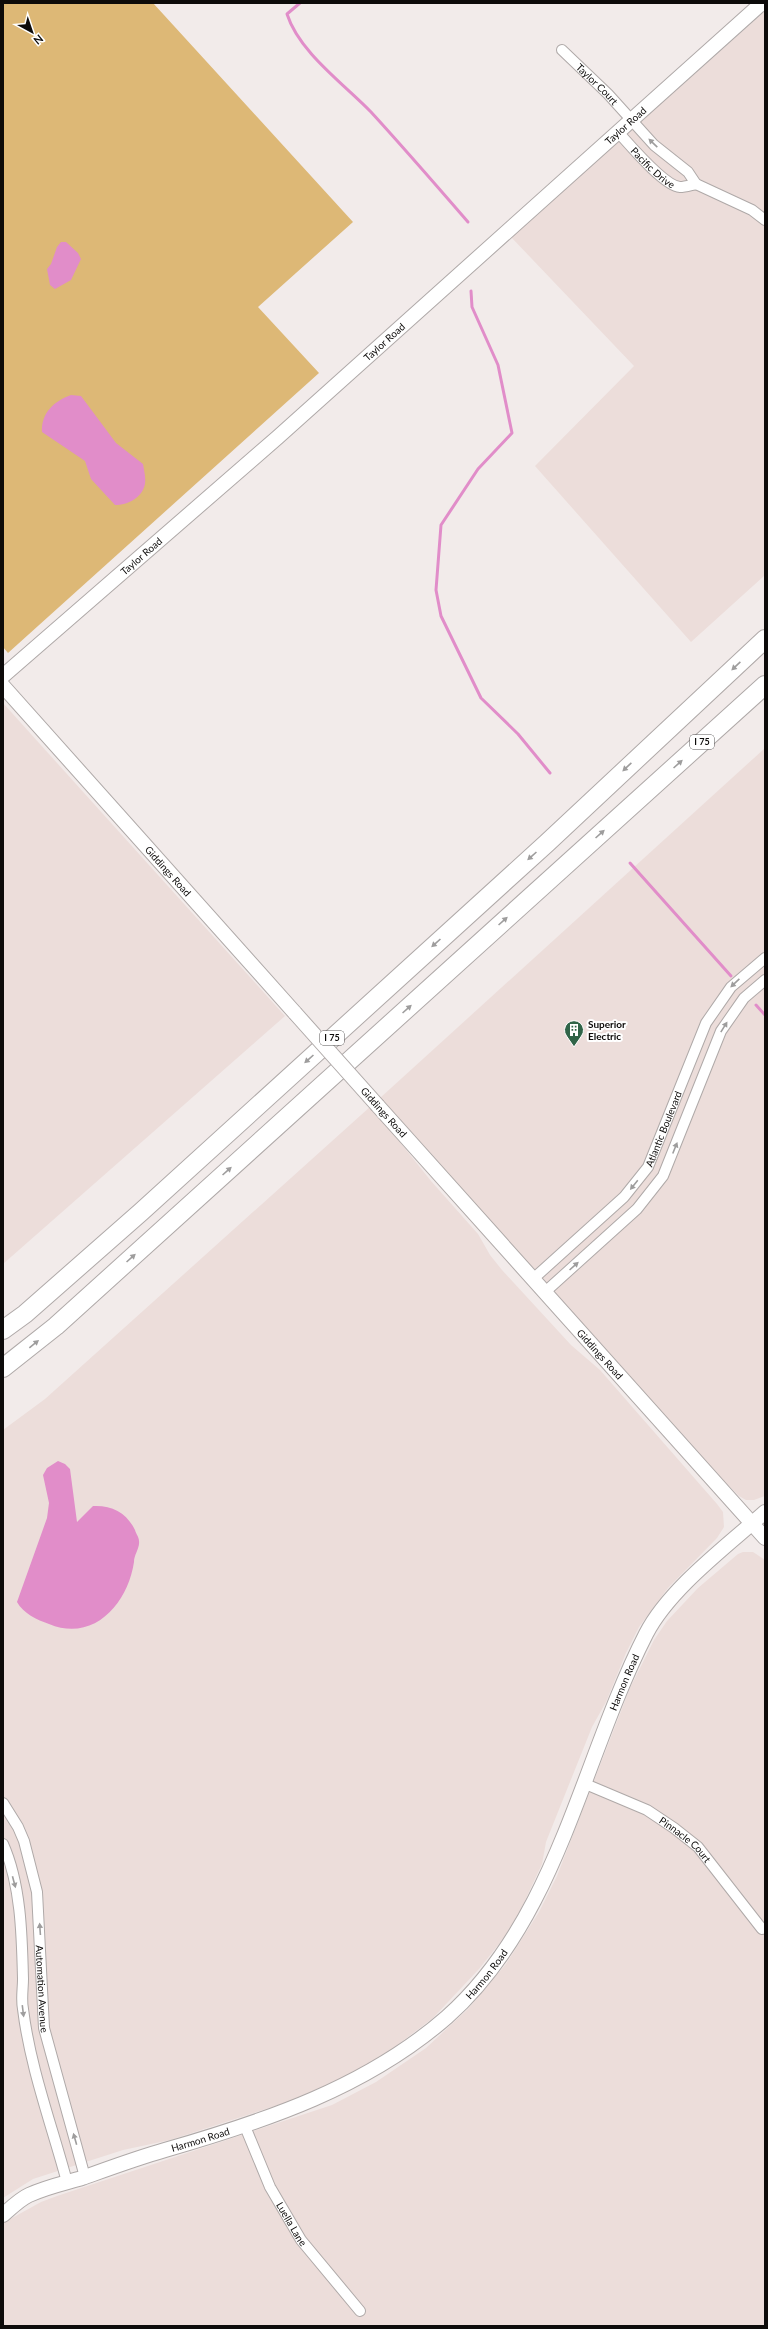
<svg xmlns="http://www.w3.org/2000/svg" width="768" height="2329" font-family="Lato,sans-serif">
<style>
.built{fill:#ecddda}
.green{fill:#ddb876}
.water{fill:#e18dc9}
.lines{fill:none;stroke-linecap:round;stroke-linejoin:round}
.stream{stroke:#e18dc9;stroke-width:3}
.street-casing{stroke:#afa9a8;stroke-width:12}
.secondary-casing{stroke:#afa9a8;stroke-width:16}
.highway-casing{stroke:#afa9a8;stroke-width:20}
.street{stroke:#fff;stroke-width:10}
.secondary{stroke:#fff;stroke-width:14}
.highway{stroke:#fff;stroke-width:18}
.secondary-bridge-casing{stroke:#afa9a8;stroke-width:16;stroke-linecap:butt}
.secondary-bridge{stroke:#fff;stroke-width:14}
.oneway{fill:#9e9d9d}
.labels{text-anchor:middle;stroke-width:4;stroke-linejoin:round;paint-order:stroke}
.shield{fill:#fff;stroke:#565454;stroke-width:1}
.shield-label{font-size:9px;font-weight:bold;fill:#0d0b0a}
.street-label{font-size:10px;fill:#0d0b0a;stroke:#fff}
.poi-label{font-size:10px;font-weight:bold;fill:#0d0b0a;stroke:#fff;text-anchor:start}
</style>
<rect width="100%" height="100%" fill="#f2ebea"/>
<g class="built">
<polygon points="765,11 765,575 691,642 535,466 634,366 511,237"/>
<polygon points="3,703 285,1016 3,1264"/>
<polygon points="765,748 765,1496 754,1500 746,1500 739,1496 725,1482 609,1356 380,1098"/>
<polygon points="371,1106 431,1181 478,1234 490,1255 502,1270 571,1345 600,1370 717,1504 723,1512 724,1527 717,1538 668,1588 639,1627 626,1653 606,1702 592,1727 546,1842 542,1864 521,1909 503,1939 479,1969 433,2018 367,2068 300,2098 170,2140 123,2150 33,2179 3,2198 3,1430 45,1399"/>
<polygon points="743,1552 753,1552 765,1560 765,2326 3,2326 3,2223 41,2202 57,2196 332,2105 376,2082 426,2048 468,2009 506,1964 539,1912 557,1876 630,1688 654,1640 667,1621 698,1588 738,1554"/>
</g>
<polygon class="green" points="3,3 153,3 353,222 258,307 319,373 8,653 3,647"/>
<g class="water">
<polygon points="61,242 66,242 78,253 81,259 71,280 55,289 50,285 47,269 51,264 57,247"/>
<path d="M71,395L81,396L116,443L143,464C144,470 146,478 145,484C142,498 128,505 115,505L91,479L85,461L42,432C41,413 54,401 71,395Z"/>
<path d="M58,1461L65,1464L70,1469L77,1522L93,1506C112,1505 127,1513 135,1530C136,1534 139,1537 139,1541C140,1548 134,1555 134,1562C128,1603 94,1643 49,1624C37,1620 23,1613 17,1602L47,1518L49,1503L43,1475L47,1468Z"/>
</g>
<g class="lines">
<g class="stream">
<path d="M300,3L287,14C299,52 344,84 371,112C404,148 436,185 468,222"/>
<polyline points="471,291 472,307 498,365 512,433 478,469 441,525 436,590 441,616 481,698 518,734 550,773"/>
<polyline points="630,863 731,976"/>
<polyline points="756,1005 765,1015"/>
</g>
<g class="street-casing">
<g id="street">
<path id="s1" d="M562,50L608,94L654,145L688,172L696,184L752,210L765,220"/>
<path id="s2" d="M618,132C629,144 664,186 680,187C685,187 691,185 696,184"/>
<path id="s3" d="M533,1279L624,1197L648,1167L706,1023L731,987L765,958"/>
<polyline points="545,1292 637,1209 663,1176 721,1031 744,998 765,980"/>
<path id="s4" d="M583,1783L647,1810L674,1828L698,1847L762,1929"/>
<path id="s5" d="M3,1803L18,1827L24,1841L37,1892L44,2028L85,2177"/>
<path d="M3,1844C21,1884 22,1936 23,1979C23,1989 21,1999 23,2009C30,2067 52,2126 67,2182"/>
<path id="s6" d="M244,2124L270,2187L301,2240L360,2311"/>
</g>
</g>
<g class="secondary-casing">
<g id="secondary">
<path id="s7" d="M3,676L278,437L762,3"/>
<path id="s8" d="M3,686L295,1013"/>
<path id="s9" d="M378,1106L765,1538"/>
<path id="s10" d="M3,2215C11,2208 20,2199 29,2195C46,2187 65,2183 82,2178C110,2168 137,2158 165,2150C266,2121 367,2087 447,2017C558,1918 581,1761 646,1634C669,1589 727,1546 765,1512"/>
</g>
</g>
<g class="highway-casing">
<g id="highway">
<polyline points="3,1330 25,1314 141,1212 547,843 765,639"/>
<polyline points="3,1368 56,1326 765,685"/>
</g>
</g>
<use href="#street" class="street"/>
<use href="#secondary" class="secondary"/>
<use href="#highway" class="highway"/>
<g class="secondary-bridge-casing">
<polyline id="secondary-bridge" points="295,1013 378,1106"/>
</g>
<use href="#secondary-bridge" class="secondary-bridge"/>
</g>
<defs><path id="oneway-solid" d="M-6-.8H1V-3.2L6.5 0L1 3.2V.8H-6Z"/></defs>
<g class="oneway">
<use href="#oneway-solid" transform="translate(653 143) rotate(-136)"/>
<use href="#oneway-solid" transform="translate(736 666) rotate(137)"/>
<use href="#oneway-solid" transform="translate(678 764) rotate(-42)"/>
<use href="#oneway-solid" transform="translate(627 767) rotate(137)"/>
<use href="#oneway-solid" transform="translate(600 834) rotate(-42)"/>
<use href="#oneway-solid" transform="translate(532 856) rotate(138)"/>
<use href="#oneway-solid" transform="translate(503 921) rotate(-42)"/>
<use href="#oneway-solid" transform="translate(436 943) rotate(138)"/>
<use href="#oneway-solid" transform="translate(735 983) rotate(137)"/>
<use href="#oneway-solid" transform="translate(407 1009) rotate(-42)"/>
<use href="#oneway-solid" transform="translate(724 1027) rotate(-58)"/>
<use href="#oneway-solid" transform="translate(309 1059) rotate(138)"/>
<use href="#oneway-solid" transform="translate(675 1148) rotate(-68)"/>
<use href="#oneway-solid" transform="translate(227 1171) rotate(-42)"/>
<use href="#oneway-solid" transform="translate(634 1185) rotate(129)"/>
<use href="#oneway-solid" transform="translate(131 1258) rotate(-42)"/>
<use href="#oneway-solid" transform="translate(574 1266) rotate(-42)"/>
<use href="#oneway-solid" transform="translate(34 1344) rotate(-39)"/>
<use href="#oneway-solid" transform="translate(14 1882) rotate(75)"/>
<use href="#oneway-solid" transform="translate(40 1929) rotate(-94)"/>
<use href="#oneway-solid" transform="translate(23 2011) rotate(83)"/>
<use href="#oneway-solid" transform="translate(75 2139) rotate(-106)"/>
</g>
<defs>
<g id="building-pin" transform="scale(1)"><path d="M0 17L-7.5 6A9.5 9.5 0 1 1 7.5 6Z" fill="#306448" stroke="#fff"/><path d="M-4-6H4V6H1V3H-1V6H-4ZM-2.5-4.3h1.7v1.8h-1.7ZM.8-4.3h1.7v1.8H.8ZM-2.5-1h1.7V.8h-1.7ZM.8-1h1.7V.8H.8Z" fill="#fff"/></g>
</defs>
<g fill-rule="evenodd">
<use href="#building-pin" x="574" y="1030"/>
</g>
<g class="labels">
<g class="shield">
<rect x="690" y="735" width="24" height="14" rx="3"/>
<rect x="320" y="1031" width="24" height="14" rx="3"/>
</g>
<g class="shield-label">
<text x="702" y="745">I 75</text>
<text x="332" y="1041">I 75</text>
</g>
<g class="street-label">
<text dy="4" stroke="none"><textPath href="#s1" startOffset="49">Taylor Court</textPath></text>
<text dy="4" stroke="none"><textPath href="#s7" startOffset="831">Taylor Road</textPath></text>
<text dy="4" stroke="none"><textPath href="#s2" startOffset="50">Pacific Drive</textPath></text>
<text dy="4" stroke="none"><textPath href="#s7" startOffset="507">Taylor Road</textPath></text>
<text dy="4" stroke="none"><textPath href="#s7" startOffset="183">Taylor Road</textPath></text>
<text dy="4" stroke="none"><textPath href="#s8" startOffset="248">Giddings Road</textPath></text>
<text transform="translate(384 1112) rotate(48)" y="4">Giddings Road</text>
<text dy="4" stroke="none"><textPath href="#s3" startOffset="202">Atlantic Boulevard</textPath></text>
<text dy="4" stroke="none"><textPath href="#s9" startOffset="333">Giddings Road</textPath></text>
<text dy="4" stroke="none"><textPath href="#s10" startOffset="873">Harmon Road</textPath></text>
<text dy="4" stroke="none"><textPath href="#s4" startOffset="118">Pinnacle Court</textPath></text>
<text dy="4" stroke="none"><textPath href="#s10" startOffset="549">Harmon Road</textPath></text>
<text dy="4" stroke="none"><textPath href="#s5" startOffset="193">Automation Avenue</textPath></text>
<text dy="4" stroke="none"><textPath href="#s10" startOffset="213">Harmon Road</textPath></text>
<text dy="4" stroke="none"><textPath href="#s6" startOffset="111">Luella Lane</textPath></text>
</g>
<g class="poi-label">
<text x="588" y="1028">Superior<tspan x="588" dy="12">Electric</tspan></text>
</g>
</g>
<rect width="768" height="2329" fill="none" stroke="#0d0b0a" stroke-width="8"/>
<g transform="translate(32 32) rotate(140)" stroke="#ffffff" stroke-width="3" paint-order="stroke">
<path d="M0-3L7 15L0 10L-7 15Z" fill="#0d0b0a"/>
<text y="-6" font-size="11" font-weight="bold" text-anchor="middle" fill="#0d0b0a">N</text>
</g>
</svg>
